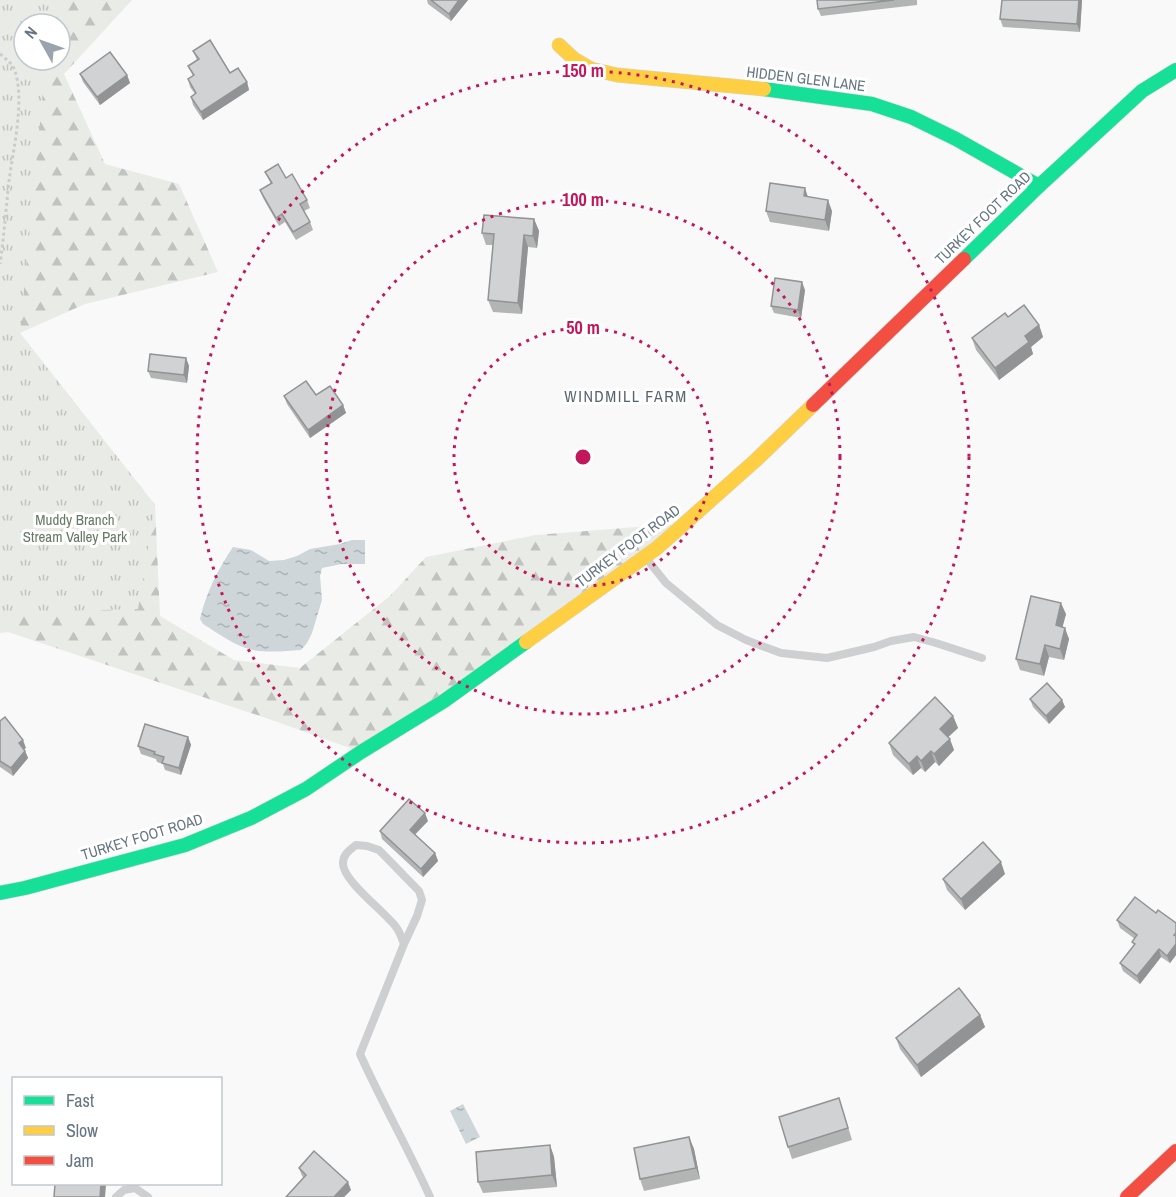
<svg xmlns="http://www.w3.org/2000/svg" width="1176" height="1197" font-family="'Archivo Narrow',sans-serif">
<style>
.forest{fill:url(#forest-firs);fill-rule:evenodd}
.park{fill:url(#park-tufts)}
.water{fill:url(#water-ripples)}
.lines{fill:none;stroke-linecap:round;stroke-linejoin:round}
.fast-casing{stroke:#d5d6d7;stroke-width:15}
.slow-casing{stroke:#d5d6d7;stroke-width:15}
.jam-casing{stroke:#d5d6d7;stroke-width:15}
.path{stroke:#cbcccd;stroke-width:3;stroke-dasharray:3 3;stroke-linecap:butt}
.lane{stroke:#cecfd0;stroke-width:8}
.fast{stroke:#16e098;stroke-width:14}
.slow{stroke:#ffcf43;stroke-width:14}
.jam{stroke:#f24e42;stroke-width:14}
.wall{fill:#b3b5b5}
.shaded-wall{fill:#929394}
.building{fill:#d0d2d3;stroke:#929394;stroke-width:1.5}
.ring{fill:none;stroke:#c2185b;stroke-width:3;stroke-dasharray:3 6}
.labels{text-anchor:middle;stroke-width:6;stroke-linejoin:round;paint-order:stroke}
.street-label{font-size:15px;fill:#657683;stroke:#fff}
.park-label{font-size:15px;fill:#687a64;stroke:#fff}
.neighbourhood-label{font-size:16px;letter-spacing:1.5px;fill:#57646e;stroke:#fff}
.centre{fill:#c2185b;stroke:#fff;stroke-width:3}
.ring-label{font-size:18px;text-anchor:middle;font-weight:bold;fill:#c2185b;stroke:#fff;stroke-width:6;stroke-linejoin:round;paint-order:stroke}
</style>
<defs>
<pattern id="forest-firs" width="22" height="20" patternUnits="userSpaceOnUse" patternTransform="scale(1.5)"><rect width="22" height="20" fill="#e8ebe6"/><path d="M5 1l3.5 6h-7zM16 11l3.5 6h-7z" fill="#c0c3c0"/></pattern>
<pattern id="park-tufts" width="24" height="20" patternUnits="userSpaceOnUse" patternTransform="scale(1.5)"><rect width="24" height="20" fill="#e8ebe6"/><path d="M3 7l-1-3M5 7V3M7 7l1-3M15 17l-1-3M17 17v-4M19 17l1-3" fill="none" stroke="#c0c3c0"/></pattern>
<pattern id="water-ripples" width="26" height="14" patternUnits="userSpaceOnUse" patternTransform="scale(1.5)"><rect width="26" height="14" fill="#ced6d9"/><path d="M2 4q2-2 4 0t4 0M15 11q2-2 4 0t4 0" fill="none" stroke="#abb2b5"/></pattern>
</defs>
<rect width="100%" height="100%" fill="#f9f9f9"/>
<path class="forest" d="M0,0H132L64,74L105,164L179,184L218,272L85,304L20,333L155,505L160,616L234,660L300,668L390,596L426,557L536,535L687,523L361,752L269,719L8,632L0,633ZM24,24H60V60H24Z"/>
<polygon class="park" points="0,0 52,0 50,24 24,24 24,60 46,60 20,333 155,505 138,609 0,613"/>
<g class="water">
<path d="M352,540H365V564H342L322,568L320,576L322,600L312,633L307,643L301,650C286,651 269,653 253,650C235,646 219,634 203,624L200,619C206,593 218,569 233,547L251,550L269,561L284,560L297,556L310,549L340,544Z"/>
<polygon points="463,1104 480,1137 466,1144 450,1111"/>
</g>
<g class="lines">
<g class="fast-casing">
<g id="fast">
<polyline points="764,89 872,104 911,117 956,139 1039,186"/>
<polyline points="964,259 1039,186 1142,91 1176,70"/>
<polyline points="0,893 25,888 185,845 251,818 306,789 361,752 444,701 526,642"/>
</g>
</g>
<g class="slow-casing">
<g id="slow">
<polyline points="559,45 574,59 591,69 617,75 764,89"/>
<polyline points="526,642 657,548 756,460 813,405"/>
</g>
</g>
<g class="jam-casing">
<g id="jam">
<polyline points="813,405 964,259"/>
<polyline points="1127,1197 1176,1151"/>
</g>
</g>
<path class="path" d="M0,54C6,59 13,64 15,71C25,101 13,150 9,181C6,209 4,236 0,264"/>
<g class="lane">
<polyline points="646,558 666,583 717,625 746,640 781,653 827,658 874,647 891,641 914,637 936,643 982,658"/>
<path d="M404,944C402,939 400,932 396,927C385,912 342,880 343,863C343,854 350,850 356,845L367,846L379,850L419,891L422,900L417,916L404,944L360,1054C382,1103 408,1148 430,1197"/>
<polyline points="116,1197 124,1190 135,1188 148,1197"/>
</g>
<use href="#fast" class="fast"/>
<use href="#slow" class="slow"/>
<use href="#jam" class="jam"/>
</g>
<g class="wall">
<polygon points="427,0 468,0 451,21 428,4"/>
<polygon points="817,0 917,0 917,5 821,16 818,9"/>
<polygon points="1002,0 1082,0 1080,32 1003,27 1000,19"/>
<polygon points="193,51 247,82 249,90 203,120 193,105 191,97 195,94 190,87 188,79 193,76 188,66 197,60"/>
<polygon points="80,74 127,75 130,83 100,105 83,82"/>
<polygon points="265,172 286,178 307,200 310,208 304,211 310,222 313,230 296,240 285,222 279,226 263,198 260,190 271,184"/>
<polygon points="808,197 832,211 829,231 770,222 766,211"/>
<polygon points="534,219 539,231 537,248 528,247 522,314 493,312 488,300 493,245 486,245 482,233"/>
<polygon points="805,290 801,318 774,313 771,306"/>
<polygon points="1008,317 1039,325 1043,337 1031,347 1033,354 999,380 976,350 972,338"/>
<polygon points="186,358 189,366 187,383 151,378 148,371"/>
<polygon points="316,395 343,405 346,413 310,438 287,404 284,396"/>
<polygon points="1066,614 1062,627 1069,639 1064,660 1049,657 1044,676 1020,670 1016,659"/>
<polygon points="1030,699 1062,700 1065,707 1049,724 1033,707"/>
<polygon points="953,716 958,728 948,737 954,750 939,766 935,762 925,772 921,768 913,775 893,755 889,743"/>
<polygon points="0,721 26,748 24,749 28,758 13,776 0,767"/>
<polygon points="188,737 191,745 181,775 165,770 163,764 157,762 156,759 141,754 138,746"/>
<polygon points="428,821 415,835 435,853 438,861 423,877 382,839 380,831"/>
<polygon points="1005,874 965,910 947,890 943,879"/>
<polygon points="1156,913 1176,923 1176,955 1170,963 1161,957 1140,984 1123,971 1120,963 1134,945 1132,942 1135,939 1120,928 1117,920"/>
<polygon points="980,1015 985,1027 921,1077 900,1049 896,1038"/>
<polygon points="843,1110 852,1140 792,1159 788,1147"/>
<polygon points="689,1137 694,1149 700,1179 644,1191 640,1179"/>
<polygon points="550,1145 554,1157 557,1187 483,1193 478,1182"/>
<polygon points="299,1168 351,1190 344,1197 286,1197 304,1178 302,1176"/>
</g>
<g class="shaded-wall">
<polygon points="459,0 468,0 451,21 449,14"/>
<polygon points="1079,0 1082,0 1080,32 1077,24"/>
<polygon points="127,75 130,83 100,105 97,97"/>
<polygon points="247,82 249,90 203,120 201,112"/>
<polygon points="805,188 809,200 804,196"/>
<polygon points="828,200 832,211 829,231 825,220"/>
<polygon points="534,219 539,231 537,248 533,236"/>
<polygon points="524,235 528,247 522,314 518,303"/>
<polygon points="802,282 805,290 801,318 798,310"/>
<polygon points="1039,325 1043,337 1031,347 1033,354 999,380 995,368 1025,336"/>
<polygon points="186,358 189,366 187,383 184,375"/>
<polygon points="343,405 346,413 310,438 308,430"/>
<polygon points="1061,603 1066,614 1060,637 1056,625"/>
<polygon points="1065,628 1069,639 1064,660 1060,649"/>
<polygon points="1045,645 1049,657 1044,676 1040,664"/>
<polygon points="1062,700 1065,707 1049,724 1046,716"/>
<polygon points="953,716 958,728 944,741 940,729"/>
<polygon points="188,737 191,745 181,775 179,768"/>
<polygon points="950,739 954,750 939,766 934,754"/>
<polygon points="23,740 26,748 22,750 19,743"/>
<polygon points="25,751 28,758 13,776 11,768"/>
<polygon points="931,751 935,762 925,772 921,761"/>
<polygon points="917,756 921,768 913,775 909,764"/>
<polygon points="425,813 428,821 412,837 410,830"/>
<polygon points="435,853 438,861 423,877 421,869"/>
<polygon points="1001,862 1005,874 965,910 961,899"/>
<polygon points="1176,944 1176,955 1170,963 1167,956"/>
<polygon points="1159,949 1161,957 1140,984 1137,976"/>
<polygon points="980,1015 985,1027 921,1077 917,1065"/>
<polygon points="689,1137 694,1149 700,1179 696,1168"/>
<polygon points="550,1145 554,1157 557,1187 552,1175"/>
<polygon points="348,1182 351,1190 344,1197 334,1197"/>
<polygon points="101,1184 106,1184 106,1185 105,1197 100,1197"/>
</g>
<g class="building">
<polygon points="431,0 459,0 449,14"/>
<polygon points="817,0 894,0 818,9"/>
<polygon points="1002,0 1079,0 1077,24 1000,19"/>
<polygon points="210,40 230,73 238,68 247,82 201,112 191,97 196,93 188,79 194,75 188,66 199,59 193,51"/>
<polygon points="110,52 127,75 97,97 80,74"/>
<polygon points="278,164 286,178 292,174 307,200 300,204 310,222 293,232 282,214 276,218 260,190 272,183 265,172"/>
<polygon points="770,183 805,188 804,196 828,200 825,220 766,211"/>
<polygon points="484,215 534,219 533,236 524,235 518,303 488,300 494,234 482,233"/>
<polygon points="775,278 802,282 798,310 771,306"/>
<polygon points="1024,305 1039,325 1025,336 1029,342 995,368 972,338 1005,313 1008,317"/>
<polygon points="150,354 186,358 184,375 148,371"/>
<polygon points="306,381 316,395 330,386 343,405 308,430 284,396"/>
<polygon points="1031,596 1061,603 1056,625 1065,628 1060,649 1045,645 1040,664 1016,659"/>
<polygon points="1047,683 1062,700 1046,716 1030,699"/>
<polygon points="935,697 953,716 940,729 950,739 934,754 931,751 921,761 917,756 909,764 889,743"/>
<polygon points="5,717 23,740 19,743 25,751 11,768 0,761 0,721"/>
<polygon points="145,724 188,737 179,768 162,763 164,757 154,754 155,752 138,746"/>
<polygon points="409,799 425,813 410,830 435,853 421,869 380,831"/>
<polygon points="983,842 1001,862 961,899 943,879"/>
<polygon points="1135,897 1156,913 1158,910 1176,923 1176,933 1174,935 1176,936 1176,944 1167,956 1159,949 1137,976 1120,963 1135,944 1132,942 1137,935 1117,920"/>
<polygon points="959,988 980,1015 917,1065 896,1038"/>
<polygon points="839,1098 848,1128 788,1147 779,1117"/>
<polygon points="689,1137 696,1168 640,1179 634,1148"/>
<polygon points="550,1145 552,1175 478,1182 476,1152"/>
<polygon points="314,1151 348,1182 334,1197 286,1197 306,1175 299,1168"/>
<polygon points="55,1184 101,1184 100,1197 54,1197"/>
</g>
<g class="ring">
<circle cx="583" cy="457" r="129"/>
<circle cx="583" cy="457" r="257"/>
<circle cx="583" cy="457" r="386"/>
</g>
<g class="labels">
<g class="street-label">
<text transform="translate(806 79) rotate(7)" y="5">HIDDEN GLEN LANE</text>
<text transform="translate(983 218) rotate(-44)" y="5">TURKEY FOOT ROAD</text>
<text transform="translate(628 546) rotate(-37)" y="5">TURKEY FOOT ROAD</text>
<text transform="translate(142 837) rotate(-17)" y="5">TURKEY FOOT ROAD</text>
</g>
<g class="park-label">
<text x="75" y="525">Muddy Branch<tspan x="75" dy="17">Stream Valley Park</tspan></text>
</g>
<g class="neighbourhood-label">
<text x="626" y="402">WINDMILL FARM</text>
</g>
</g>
<circle cx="583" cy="457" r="9" class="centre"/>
<g class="ring-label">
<text x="583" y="77">150 m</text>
<text x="583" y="206">100 m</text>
<text x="583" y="334">50 m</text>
</g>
<rect x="12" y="1077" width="210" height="108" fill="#ffffff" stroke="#c1c8cd" stroke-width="1.5"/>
<rect x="24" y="1096" width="30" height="9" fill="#16e098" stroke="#c1c8cd" stroke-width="1.5"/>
<text x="66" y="1107" font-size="18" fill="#657683">Fast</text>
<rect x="24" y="1126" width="30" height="9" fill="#ffcf43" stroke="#c1c8cd" stroke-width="1.5"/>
<text x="66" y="1137" font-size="18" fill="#657683">Slow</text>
<rect x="24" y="1156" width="30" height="9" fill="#f24e42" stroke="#c1c8cd" stroke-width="1.5"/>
<text x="66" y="1167" font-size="18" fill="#657683">Jam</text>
<g transform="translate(42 42) rotate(310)"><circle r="28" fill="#ffffff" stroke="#c1c8cd" stroke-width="1.5"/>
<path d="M0-4.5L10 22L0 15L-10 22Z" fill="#99a4ac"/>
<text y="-9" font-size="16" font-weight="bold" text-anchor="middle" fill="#657683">N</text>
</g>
</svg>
